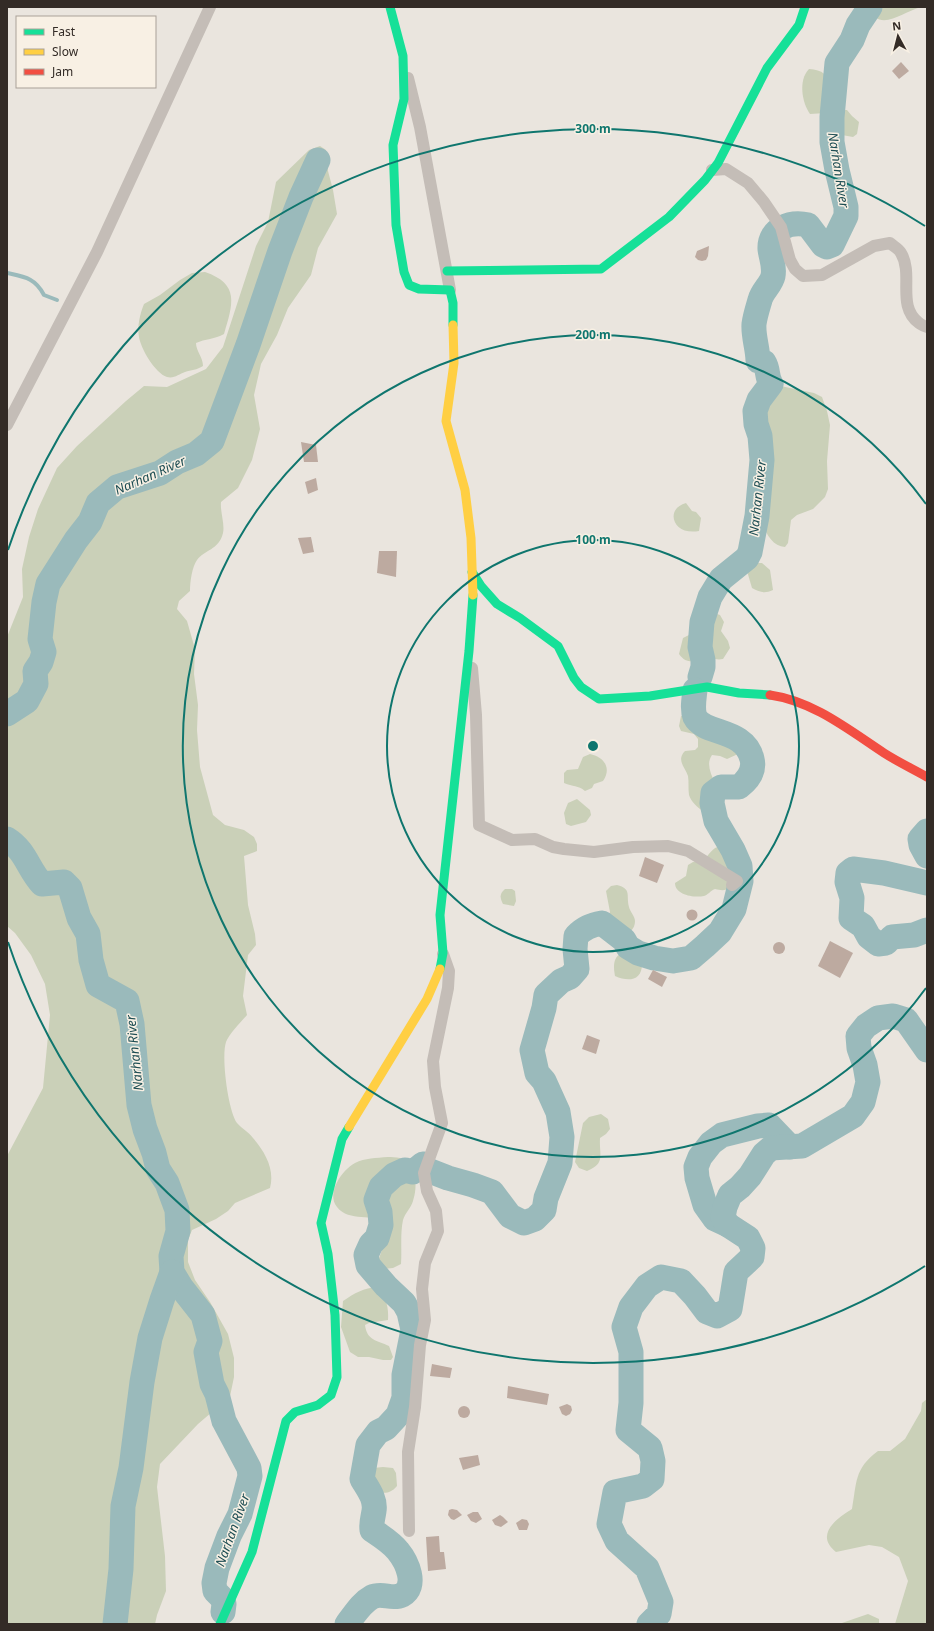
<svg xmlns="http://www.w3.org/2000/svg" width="934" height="1631" font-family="'Noto Sans',sans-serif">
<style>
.green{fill:#cad0b8}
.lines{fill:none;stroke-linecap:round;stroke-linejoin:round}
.stream{stroke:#9ababb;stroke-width:4}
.river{stroke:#9ababb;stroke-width:25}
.building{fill:#bdaaa0}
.street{stroke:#c4bdb7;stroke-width:12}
.fast{stroke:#16e098;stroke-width:9}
.slow{stroke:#ffcf43;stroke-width:9}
.jam{stroke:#f24e42;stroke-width:9}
.ring{fill:none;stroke:#0f766e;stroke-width:2}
.labels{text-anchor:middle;stroke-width:3;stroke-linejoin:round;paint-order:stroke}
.water-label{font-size:13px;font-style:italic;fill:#1d4d53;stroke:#f8f0e4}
.centre{fill:#0f766e;stroke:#f8f0e4;stroke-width:2}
.ring-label{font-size:12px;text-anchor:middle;font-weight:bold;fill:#0f766e;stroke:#f8f0e4;stroke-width:3;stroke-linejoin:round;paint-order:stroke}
</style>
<rect width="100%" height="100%" fill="#eae5de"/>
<g class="green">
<path d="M868,7H921C902,12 879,34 868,7Z"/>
<path d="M809,69C836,70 833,94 826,113L810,114C802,103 798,80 809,69Z"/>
<polygon points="841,110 847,110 852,116 859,122 857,134 853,137 842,135 838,128 839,112"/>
<path d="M320,146L326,150L328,171L333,190L337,214L318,248L311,275L288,308L277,335L261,364L254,395L260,429L252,460L238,488L221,502C220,512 225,524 223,533C219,550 204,550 197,560C192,567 190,582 190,591L179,601L177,609L187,621L195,649L194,674L198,705L197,730L200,767L213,815L225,825L244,830L254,837L257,844V851L244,856L248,905L255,934L256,945L248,955L243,996L247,1015C241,1022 229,1034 226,1042C221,1057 228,1110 237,1123C242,1129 249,1132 253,1138C265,1152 275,1169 270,1188L235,1203L228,1211L216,1219L192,1230L188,1240V1262L195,1280L210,1302L228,1334L234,1358V1377L229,1401L212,1412L198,1424L160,1464L157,1487L165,1556L166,1591L157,1615L155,1624H7V1156L43,1088L50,1015L45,984L31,955L15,933L7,926V637L23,597L22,569L29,537L38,509L57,468L77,446L126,401L144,386L167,387L206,369L223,347L256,246L268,222L276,182L309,150Z"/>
<path d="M205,272C240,284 233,304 224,334C215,339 205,339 196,343C196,351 203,357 203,366C197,370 191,370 185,372C179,374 174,379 167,377C155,373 141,349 139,337C137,326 140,314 144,304L160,295L180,280L192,273Z"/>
<path d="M771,384L814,393L822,397L827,411L830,425L827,461L828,489L825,497L813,509L797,515L791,520L788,543L785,547C763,546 756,505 757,487C759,469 769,455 771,437C765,429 758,430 751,421L762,388Z"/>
<path d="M686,503L692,511L696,512L701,518L699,531C673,536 664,509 686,503Z"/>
<path d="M755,563H762L770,570L773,590C764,594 760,592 752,588L747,571L750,566Z"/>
<path d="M717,614L720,615L724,622L721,631L728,641L730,648L723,659C719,660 715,659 710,659C698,659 688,667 679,654L683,638L689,635L705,636C707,624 704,618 717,614Z"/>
<path d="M690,715L719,719L731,727L739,736L742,745L738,754L727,759L720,756L712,755C700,772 730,794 718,811C715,812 712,813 709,813C701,812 691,802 689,795C688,789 689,782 688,776C685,767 676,760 685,751L695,750L698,747V739L694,734L681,731L679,726L681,716Z"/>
<path d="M590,754C604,757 612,768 603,781L594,784L592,788L585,791C578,785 573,787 564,783V773L567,770L578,769L583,757Z"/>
<polygon points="577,799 590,810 591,815 586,822 571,826 566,824 564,813 568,803"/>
<path d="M721,846C735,852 736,867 737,881C730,889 726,892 715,889C710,891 708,895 704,896C694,898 675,895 675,883L686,876L688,865L693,862H703C708,856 712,847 721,846Z"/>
<path d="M617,885C632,889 626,895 629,907C630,912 635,916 635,921C635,935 618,937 608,936L605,934L610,912L606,891L611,886Z"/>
<path d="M505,889H512L515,891L516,901L514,906L503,904C500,898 499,894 505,889Z"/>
<path d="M625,952L632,955L642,964C642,981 628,982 615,976C613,965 613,955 625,952Z"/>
<path d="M601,1114L608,1119L610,1129L606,1134L600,1138C599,1156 606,1163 587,1171L579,1168L575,1162L583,1123L589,1117Z"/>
<path d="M388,1157C391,1157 396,1157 400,1158C417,1165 418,1186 413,1201C411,1208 405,1213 403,1220C400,1234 402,1249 401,1264L393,1268L383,1269L378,1263C380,1253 390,1233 384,1224C374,1212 349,1223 337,1207C326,1193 342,1170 355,1163C365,1158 376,1158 388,1157Z"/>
<path d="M378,1287C386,1295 389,1309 388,1320L369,1323L365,1325C367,1341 377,1340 389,1346L393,1357L391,1360H383L369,1357H358L350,1352L341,1327L343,1301C355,1293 363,1288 378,1287Z"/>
<path d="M927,1399V1624H895L908,1581L899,1557L882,1547L869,1545L836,1552C814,1535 837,1518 852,1509C857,1482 854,1469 878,1451H890L905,1439L921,1411L922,1403Z"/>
<path d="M383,1467L393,1468L396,1473L397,1486C390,1494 384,1494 375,1491L370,1483L369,1472L373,1468Z"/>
<polygon points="868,1614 879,1619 879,1624 839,1624"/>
</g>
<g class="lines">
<path class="stream" d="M7,273C25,277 35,278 44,295L57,300"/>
<g class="river">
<path d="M700,677L703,667V660L700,647L702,622L710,597L721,579L747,558L750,552L757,516L762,460L760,436L756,424L755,411L759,400L771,384C766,376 769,370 764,362L758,361C758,349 753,336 754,324C755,316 758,307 760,300C762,291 771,285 773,276C775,266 771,258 770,249C769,228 791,221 808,225L823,245L827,247L832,245L846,216V207L837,170L832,142V117L837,63L852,40L858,25L870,7"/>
<polyline points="7,714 27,701 36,684 35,671 41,662 44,652 40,639 44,602 48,584 76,540 90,522 98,503 117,487 160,473 177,462 196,454 212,441 248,345 280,251 301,197 318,160"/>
<polyline points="927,831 920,839 921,845 927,856"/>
<path d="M7,839C26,851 28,869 42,884L64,882L70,888L79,918L88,934L91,960L98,985L127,1001L132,1024L139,1105L145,1129L154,1153L158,1169L167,1183L177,1210L178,1231L171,1256L172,1272L181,1287L203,1315L210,1341L206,1352L212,1384L217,1394L224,1421L249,1468L250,1476L240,1514L229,1536L217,1568L214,1583L215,1591L222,1598L224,1604L223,1612"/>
<polyline points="927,883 884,873 853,869 848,873 847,882 852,898 851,918 863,926 869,937 878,944 886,943 892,937 914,935 927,930"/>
<path d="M430,1171L448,1178L473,1185L492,1192L510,1216L524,1223L535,1219L544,1210L546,1198L560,1163L562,1137L558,1112L544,1081L537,1073L532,1050L544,1008L546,995L561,981L570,977L577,969L575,949L576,936C584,928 591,925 602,923L624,940L628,947L638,953L654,958L673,961L691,958L705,946L720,932L734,909L741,881L740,866L733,850L716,821L712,803L713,793L721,787H739C748,780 755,771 752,759C745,728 704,735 695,717C692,709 694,699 695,690"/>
<polyline points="728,1225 715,1219 705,1205 697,1178 696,1167 700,1157 711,1143 722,1135 758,1126 769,1125 790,1147"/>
<polyline points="115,1624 121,1569 123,1506 131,1468 142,1382 150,1338 162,1300 172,1272"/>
<path d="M347,1624C355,1614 361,1603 372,1597C382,1592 392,1600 402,1595C418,1586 407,1562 398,1551C392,1543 381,1536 372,1530C371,1523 373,1518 374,1511C376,1499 368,1489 362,1479L368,1445L378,1432L386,1428L398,1415L404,1398V1375L413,1330L409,1312L404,1303L386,1286L368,1265L366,1255L371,1244L377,1238L381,1225L380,1212L376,1200L381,1187L394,1175L405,1170L413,1172L423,1164L419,1168"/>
<polyline points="649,1624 659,1614 661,1602 647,1568 617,1541 609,1524 615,1492 643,1486 652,1479 653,1461 650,1448 628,1430 631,1403 631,1352 624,1327 631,1307 647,1286 661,1277 681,1281 695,1296 707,1312 717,1316 730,1309 736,1272 752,1257 753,1248 748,1238 728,1225 723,1217 725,1207 730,1195 740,1187 750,1176 764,1154 771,1148 802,1146 853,1116 863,1102 868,1082 865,1065 859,1048 858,1036 866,1026 878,1018 893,1016 906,1020 927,1050"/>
</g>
</g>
<g class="building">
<polygon points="901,62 909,71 899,79 892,71"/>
<polygon points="709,246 708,256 706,260 702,261 698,260 695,257 697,251"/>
<polygon points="301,442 316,445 318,462 304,462"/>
<polygon points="316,478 318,490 308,494 305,482"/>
<polygon points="311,537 314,552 303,554 298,538"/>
<polygon points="379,551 397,551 396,577 377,573"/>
<polygon points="645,857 664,865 657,883 639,876"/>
<circle cx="692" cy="915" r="5.5"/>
<polygon points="830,941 853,953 840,978 818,966"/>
<circle cx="779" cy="948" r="6"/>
<polygon points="653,970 667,977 662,987 648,979"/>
<polygon points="587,1035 600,1040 596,1054 582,1049"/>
<polygon points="432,1364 452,1368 450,1378 430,1376"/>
<polygon points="508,1386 549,1394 547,1405 507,1398"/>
<polygon points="567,1404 571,1406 572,1410 570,1414 566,1416 562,1414 559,1407"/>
<circle cx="464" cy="1412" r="6"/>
<polygon points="478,1455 480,1465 463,1470 459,1458"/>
<polygon points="452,1509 457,1510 462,1515 454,1520 451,1519 448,1515 449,1510"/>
<polygon points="473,1512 478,1512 482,1519 476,1523 471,1521 467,1515"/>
<polygon points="500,1515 503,1517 508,1522 501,1527 495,1525 492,1520"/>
<polygon points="522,1519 527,1520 529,1524 527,1530 519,1530 516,1523"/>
<polygon points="439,1536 440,1552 444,1552 446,1569 428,1571 426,1537"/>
</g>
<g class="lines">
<g class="street">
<polyline points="408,78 420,127 450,290"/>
<path d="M712,170L726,169L748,183L764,202L781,227L790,260L795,269L803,276L822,275L874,246L890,243C893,246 899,249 901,253C914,275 896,306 919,323C922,325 923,326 927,327"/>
<polyline points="7,425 97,252 210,7"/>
<polyline points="472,668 476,715 479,825 512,840 535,839 553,847 564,849 594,852 633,847 668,846 688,851 737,881 732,885"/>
<polyline points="409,1531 408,1452 415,1407 420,1345 425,1320 422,1289 425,1263 438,1231 436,1211 427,1191 424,1173 442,1123 435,1087 433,1061 448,988 449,971 443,954"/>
</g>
<g class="fast">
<polyline points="390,7 403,56 404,99 393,145 396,225 404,272 409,285 419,289 450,290 453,303 453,325"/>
<polyline points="447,271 601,269 669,217 705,180 718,163 767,68 799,25 805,7"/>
<polyline points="472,572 481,586 497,604 520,618 558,646 574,678 581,687 599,699 650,696 707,687 739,693 770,695"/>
<polyline points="440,969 443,953 440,915 469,651 473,595"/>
<polyline points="220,1624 252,1552 286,1421 295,1412 318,1405 331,1395 337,1377 335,1315 328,1254 321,1223 342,1139 349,1127"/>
</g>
<g class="slow">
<polyline points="453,325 454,363 446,421 465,490 471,538 473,595"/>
<polyline points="349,1127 427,999 440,969"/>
</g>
<path class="jam" d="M770,695C813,701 849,730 884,753C898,762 913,769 927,777"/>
</g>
<g class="ring">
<circle cx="593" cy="746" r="206"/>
<path d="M926 988A411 411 0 1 1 926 504"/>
<path d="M925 1266A617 617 0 0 1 8 942M8 550A617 617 0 0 1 925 226"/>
</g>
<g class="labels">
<g class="water-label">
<text transform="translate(839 170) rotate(81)" y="5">Narhan River</text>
<text transform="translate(150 475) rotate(-24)" y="5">Narhan River</text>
<text transform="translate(757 498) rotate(-84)" y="5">Narhan River</text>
<text transform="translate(134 1053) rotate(-96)" y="5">Narhan River</text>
<text transform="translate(232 1530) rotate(-70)" y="5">Narhan River</text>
</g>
</g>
<circle cx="593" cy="746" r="6" class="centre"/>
<g class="ring-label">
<text x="593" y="133">300 m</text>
<text x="593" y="339">200 m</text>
<text x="593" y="544">100 m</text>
</g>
<rect width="934" height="1631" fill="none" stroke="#332b26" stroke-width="16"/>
<rect x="16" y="16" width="140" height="72" fill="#f8f0e4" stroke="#a9a198"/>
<rect x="24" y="29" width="20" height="6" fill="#16e098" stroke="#a9a198"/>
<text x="52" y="36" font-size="12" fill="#332b26">Fast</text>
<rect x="24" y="49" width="20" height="6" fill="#ffcf43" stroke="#a9a198"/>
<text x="52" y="56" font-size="12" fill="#332b26">Slow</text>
<rect x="24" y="69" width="20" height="6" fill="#f24e42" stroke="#a9a198"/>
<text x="52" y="76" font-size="12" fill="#332b26">Jam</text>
<g transform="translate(898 36) rotate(353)" stroke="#f8f0e4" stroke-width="3" paint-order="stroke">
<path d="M0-3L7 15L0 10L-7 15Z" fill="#332b26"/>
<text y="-6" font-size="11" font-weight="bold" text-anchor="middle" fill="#332b26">N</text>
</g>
</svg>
